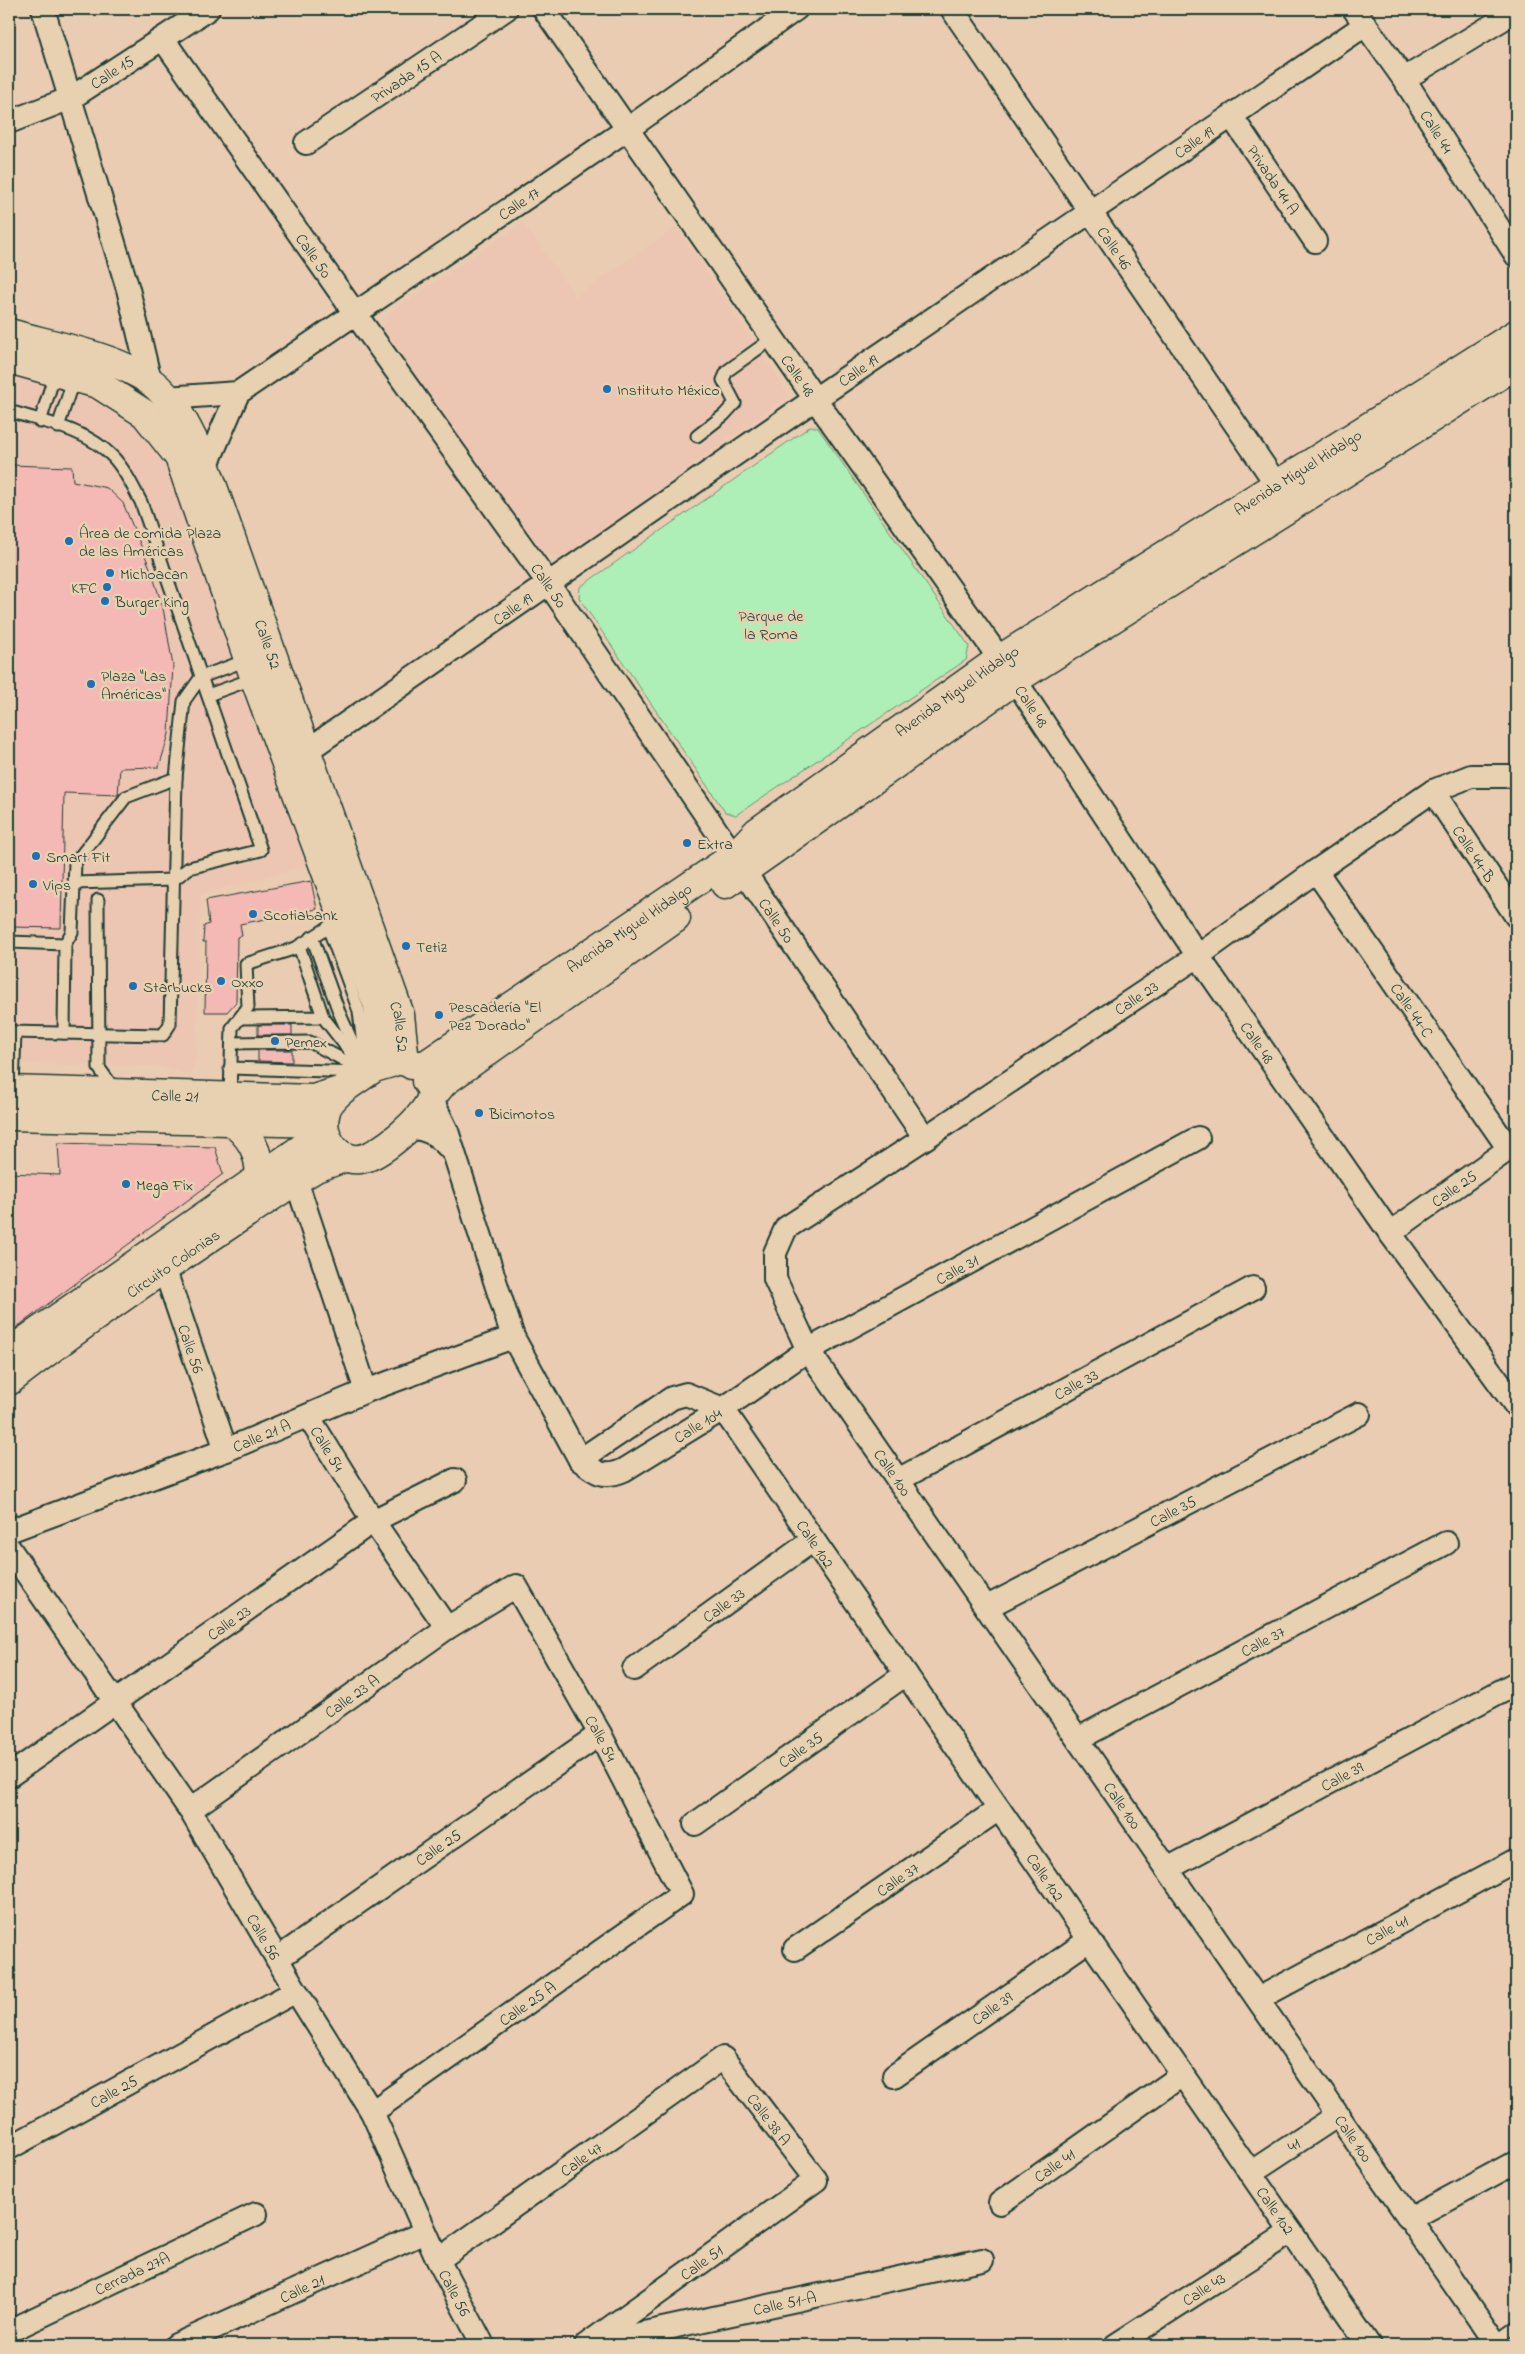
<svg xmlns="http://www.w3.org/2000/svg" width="1525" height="2354" font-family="'Indie Flower',sans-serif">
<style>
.built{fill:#edc6b3}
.green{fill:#aeefb7;stroke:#669676}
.building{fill:#f4b8b5;stroke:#1f3d34}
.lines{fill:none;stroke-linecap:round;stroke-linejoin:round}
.lane-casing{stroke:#1f3d34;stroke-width:15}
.street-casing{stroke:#1f3d34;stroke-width:26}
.secondary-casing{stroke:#1f3d34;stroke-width:31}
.lane{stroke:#e8d1b1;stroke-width:11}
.street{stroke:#e8d1b1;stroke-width:22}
.secondary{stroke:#e8d1b1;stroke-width:28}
.poi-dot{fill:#1f6fb2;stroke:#e8d1b1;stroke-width:2}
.labels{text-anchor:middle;stroke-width:5;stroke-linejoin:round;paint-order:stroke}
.street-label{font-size:16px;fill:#1f3d34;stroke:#e8d1b1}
.poi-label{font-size:16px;fill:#1f3d34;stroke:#e8d1b1;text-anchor:start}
.park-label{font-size:16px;fill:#26463b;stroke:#e8d1b1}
</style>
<rect width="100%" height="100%" fill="#eaccb2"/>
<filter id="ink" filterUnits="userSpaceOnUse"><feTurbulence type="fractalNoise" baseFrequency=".02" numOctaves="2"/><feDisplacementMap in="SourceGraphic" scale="10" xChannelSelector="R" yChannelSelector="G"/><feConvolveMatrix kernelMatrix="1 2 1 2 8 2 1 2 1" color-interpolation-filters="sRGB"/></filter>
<g filter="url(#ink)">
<g class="built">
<polygon points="523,222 575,296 676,227 787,391 785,399 565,556 548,555 540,550 384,329 388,313"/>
<polygon points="9,369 92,387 159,437 320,862 201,895 196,1059 191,1075 158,1066 9,1064"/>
</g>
<polygon class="green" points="811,426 818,428 969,646 966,660 736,815 725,812 579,598 580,587"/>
<g class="building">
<polygon points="9,465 72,467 73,481 107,488 123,503 151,570 163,608 173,666 169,734 159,767 120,768 118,795 64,793 61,928 9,927"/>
<polygon points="311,881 317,909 240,924 242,936 237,937 236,1002 227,1012 205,1012 206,942 203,942 204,926 209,924 206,900"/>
<rect x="258" y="1025" width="34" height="10"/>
<polygon points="258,1050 292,1050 292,1062 258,1061"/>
<polygon points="58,1143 215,1147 223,1174 9,1333 9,1173 60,1175"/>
</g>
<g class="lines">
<g class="lane-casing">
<g id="lane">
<path d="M9,411C43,422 86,429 112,456C124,468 133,487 141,502L261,850L189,868L173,880L74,883"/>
<polyline points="40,422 52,383 46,372"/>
<polyline points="58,427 70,390 82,383"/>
<polyline points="697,436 724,415 735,403 723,380 727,371 773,338"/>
<polyline points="208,695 244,682 256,685"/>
<polyline points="98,900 99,1068 115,1090"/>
<polyline points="328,927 359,1011 366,1071"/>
<polyline points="312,937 339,1012 361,1062"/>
<polyline points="9,942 65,944"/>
<polyline points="323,1017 354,1057"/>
<polyline points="240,1018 323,1017 299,946"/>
<polyline points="9,1032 163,1035 170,1024 176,778 184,701 201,677 239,663 244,654"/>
<polyline points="64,1033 65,944 72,932 75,863 126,797 176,778"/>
<polyline points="232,1043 310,1042 366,1072"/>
<polyline points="230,1068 359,1072"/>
<polyline points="13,1090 15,1032"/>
<polyline points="230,1096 232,1028 248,1007 246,964 296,948 343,918"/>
<polyline points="1495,2342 1516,2327"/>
</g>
</g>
<g class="street-casing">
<g id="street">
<polyline points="43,9 128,289 150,381"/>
<path id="s1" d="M544,9L815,399L1019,686L1198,956L1390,1233L1516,1406"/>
<path id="s2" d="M952,9L1277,485"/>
<path id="s3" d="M1354,9L1404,79L1516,255"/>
<path id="s4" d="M163,39L354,312L549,584L925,1138"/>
<polyline points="1404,79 1516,11"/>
<path id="s5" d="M1232,117L1315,241"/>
<path id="s6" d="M9,122L71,98L208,9"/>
<path id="s7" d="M306,143L506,9"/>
<path id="s8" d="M166,398L238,393L629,128L796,9"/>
<polyline points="206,467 238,393"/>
<path id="s9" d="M305,752L815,399L1365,25"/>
<path id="s10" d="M1433,791L1516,916"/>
<path id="s11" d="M1316,871L1509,1149"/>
<path id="s12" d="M431,1098L447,1131L513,1337L580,1460C596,1473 604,1479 624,1470L723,1409L808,1350L1198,1138"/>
<path d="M409,1127C432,1130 438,1135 453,1152"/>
<polyline points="296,1180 366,1391"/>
<path id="s13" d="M1390,1233L1516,1144"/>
<path id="s14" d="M159,1253L226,1450"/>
<path id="s15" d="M308,1416L373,1521L447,1628"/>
<path id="s16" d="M580,1460L672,1398L686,1394L723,1409L1369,2345"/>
<path id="s17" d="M898,1480L1253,1288"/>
<path id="s18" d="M9,1531L226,1450L366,1391L513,1337"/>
<path id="s19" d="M9,1548L190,1810L296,1991L372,2112L438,2260L483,2345"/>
<path id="s20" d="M987,1607L1359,1414"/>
<path id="s21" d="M634,1669L813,1540"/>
<path id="s22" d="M1078,1739L1446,1543"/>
<path id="s23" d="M9,1776L373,1521L455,1480"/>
<path id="s24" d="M190,1810L447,1628L516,1586L600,1734L682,1894L372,2112"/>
<path id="s25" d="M695,1824L906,1674"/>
<path id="s26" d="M1167,1869L1516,1683"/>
<path id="s27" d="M795,1949L999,1809"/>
<path id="s28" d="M277,1959L600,1734"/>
<path id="s29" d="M1258,1999L1516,1860"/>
<path id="s30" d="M894,2076L1089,1940"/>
<path id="s31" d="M9,2148L296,1991"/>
<path id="s32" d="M1250,2173L1338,2115"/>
<path id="s33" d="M1000,2203L1182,2075"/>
<polyline points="1410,2219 1516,2162"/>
<path id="s34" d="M438,2260L723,2058L816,2180L586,2345"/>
<path id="s35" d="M9,2331L256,2214"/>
<path id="s36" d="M593,2344L982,2260"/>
<path id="s37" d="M176,2345L425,2232"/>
<path id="s38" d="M1116,2345L1291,2232"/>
<path id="s39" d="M1497,2345L808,1350L775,1279V1253L786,1228L925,1138L1198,956L1316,871L1433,791L1471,776H1516"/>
</g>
</g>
<g class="secondary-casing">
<g id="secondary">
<path id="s40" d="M9,333C51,345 115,356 150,381C177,401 192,437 206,467L400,1015L405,1062"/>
<polyline points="9,359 98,384 145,414 179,457 257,685 343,918 378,1005 381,1055 374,1068"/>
<polyline points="725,884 1015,680 1516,365"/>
<path id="s41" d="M412,1065H425L734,856L757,832L1000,659L1516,334"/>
<path id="s42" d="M9,1090L313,1099L342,1090L374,1068L391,1063"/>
<path d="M342,1090C335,1097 328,1102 326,1111C319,1133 335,1162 360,1159C379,1157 426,1117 431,1098C433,1092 430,1086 426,1081"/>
<polyline points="431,1098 444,1082 676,918"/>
<polyline points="9,1116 324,1123"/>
<path d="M231,1121C251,1137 259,1151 260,1176"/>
<polyline points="9,1352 305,1146 327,1140"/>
<path id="s43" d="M9,1381C101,1309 199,1245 296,1180L316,1168L347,1157"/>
</g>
</g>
<use href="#lane" class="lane"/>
<use href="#street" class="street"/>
<use href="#secondary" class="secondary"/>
</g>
</g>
<g class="poi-dot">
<circle cx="607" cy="389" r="5"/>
<circle cx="69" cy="541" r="5"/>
<circle cx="110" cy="573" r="5"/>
<circle cx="107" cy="587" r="5"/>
<circle cx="105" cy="601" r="5"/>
<circle cx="91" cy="684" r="5"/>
<circle cx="687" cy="843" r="5"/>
<circle cx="36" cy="856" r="5"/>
<circle cx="33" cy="884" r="5"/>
<circle cx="253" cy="914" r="5"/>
<circle cx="406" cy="946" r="5"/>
<circle cx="221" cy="981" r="5"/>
<circle cx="133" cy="986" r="5"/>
<circle cx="439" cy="1015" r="5"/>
<circle cx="275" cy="1041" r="5"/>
<circle cx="479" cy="1113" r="5"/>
<circle cx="126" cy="1184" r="5"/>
</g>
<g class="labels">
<g class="street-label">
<text dy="6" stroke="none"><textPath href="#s6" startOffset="115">Calle 15</textPath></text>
<text dy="6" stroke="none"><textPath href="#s7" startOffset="120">Privada 15 A</textPath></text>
<text dy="6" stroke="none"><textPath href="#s3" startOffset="148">Calle 44</textPath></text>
<text dy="6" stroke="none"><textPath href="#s9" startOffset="1078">Calle 19</textPath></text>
<text dy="6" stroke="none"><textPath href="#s5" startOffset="75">Privada 44 A</textPath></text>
<text dy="6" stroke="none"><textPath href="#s8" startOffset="411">Calle 17</textPath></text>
<text dy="6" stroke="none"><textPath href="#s2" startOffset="289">Calle 46</textPath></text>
<text dy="6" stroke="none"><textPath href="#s4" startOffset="264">Calle 50</textPath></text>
<text dy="6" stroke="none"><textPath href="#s9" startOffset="672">Calle 19</textPath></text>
<text dy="6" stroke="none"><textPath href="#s1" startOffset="446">Calle 48</textPath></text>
<text dy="6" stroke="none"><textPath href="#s41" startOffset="1069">Avenida Miguel Hidalgo</textPath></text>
<text dy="6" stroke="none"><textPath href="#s4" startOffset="669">Calle 50</textPath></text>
<text dy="6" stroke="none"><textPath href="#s9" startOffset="252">Calle 19</textPath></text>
<text dy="6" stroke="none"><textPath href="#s40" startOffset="441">Calle 52</textPath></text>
<text dy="6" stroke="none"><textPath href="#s41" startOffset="664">Avenida Miguel Hidalgo</textPath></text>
<text dy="6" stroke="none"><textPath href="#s1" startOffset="851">Calle 48</textPath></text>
<text dy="6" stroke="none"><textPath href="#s10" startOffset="75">Calle 44-B</textPath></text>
<text dy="6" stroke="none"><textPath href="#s4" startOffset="1074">Calle 50</textPath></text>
<text dy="6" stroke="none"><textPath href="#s41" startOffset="259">Avenida Miguel Hidalgo</textPath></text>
<text dy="6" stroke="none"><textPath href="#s39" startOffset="1761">Calle 23</textPath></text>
<text dy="6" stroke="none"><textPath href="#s11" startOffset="169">Calle 44-C</textPath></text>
<text dy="6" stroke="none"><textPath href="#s40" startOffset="846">Calle 52</textPath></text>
<text dy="6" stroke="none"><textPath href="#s1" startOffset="1256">Calle 48</textPath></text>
<text dy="6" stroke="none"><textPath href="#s42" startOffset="166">Calle 21</textPath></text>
<text dy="6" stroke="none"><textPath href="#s13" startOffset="78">Calle 25</textPath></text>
<text dy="6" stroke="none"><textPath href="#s43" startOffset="202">Circuito Colonias</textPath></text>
<text dy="6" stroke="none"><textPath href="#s12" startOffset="831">Calle 31</textPath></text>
<text dy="6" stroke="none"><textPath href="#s14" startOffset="101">Calle 56</textPath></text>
<text dy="6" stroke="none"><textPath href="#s17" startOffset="202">Calle 33</textPath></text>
<text dy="6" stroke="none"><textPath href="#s12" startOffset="528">Calle 104</textPath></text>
<text dy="6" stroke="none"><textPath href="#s18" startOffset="270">Calle 21 A</textPath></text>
<text dy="6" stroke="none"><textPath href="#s15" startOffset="38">Calle 54</textPath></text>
<text transform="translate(893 1472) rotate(55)" y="6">Calle 100</text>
<text dy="6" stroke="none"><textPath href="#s20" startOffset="209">Calle 35</textPath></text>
<text dy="6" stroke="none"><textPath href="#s16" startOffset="329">Calle 102</textPath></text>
<text dy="6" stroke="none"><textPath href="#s21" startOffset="110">Calle 33</textPath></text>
<text dy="6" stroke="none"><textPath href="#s23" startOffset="268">Calle 23</textPath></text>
<text dy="6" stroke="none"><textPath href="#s22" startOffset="209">Calle 37</textPath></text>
<text dy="6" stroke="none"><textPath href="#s24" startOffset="198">Calle 23 A</textPath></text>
<text dy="6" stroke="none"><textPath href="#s24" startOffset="570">Calle 54</textPath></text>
<text dy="6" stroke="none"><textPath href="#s25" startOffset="129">Calle 35</textPath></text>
<text dy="6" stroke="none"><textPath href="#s26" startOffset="198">Calle 39</textPath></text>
<text transform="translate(1123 1805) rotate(55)" y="6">Calle 100</text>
<text dy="6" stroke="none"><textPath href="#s28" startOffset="196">Calle 25</textPath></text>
<text dy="6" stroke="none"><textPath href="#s16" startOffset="734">Calle 102</textPath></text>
<text dy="6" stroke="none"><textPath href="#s27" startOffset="124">Calle 37</textPath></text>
<text dy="6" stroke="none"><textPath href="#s29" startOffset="146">Calle 41</textPath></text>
<text dy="6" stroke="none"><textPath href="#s19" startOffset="465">Calle 56</textPath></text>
<text transform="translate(527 2003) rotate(-35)" y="6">Calle 25 A</text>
<text dy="6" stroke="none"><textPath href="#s30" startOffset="119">Calle 39</textPath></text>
<text dy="6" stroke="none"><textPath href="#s31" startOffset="119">Calle 25</textPath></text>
<text dy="6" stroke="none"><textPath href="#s34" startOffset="426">Calle 38 A</textPath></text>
<text transform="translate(1354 2138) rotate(55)" y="6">Calle 100</text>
<text dy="6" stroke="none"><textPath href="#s32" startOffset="52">41</textPath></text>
<text dy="6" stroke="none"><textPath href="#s34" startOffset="175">Calle 47</textPath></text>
<text dy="6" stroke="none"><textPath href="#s33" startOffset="66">Calle 41</textPath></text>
<text dy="6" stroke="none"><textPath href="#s16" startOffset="1139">Calle 102</textPath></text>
<text transform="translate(701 2262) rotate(-36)" y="6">Calle 51</text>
<text dy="6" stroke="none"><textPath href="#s35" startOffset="136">Cerrada 27A</textPath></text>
<text dy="6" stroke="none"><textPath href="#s37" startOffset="138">Calle 21</textPath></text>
<text dy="6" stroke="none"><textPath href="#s38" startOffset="104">Calle 43</textPath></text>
<text dy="6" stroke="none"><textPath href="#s19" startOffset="870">Calle 56</textPath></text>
<text dy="6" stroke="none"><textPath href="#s36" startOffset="196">Calle 51-A</textPath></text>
</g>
<g class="poi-label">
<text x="617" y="395">Instituto México</text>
<text x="79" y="538">Área de comida Plaza<tspan x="79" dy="18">de las Américas</tspan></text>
<text x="120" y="579">Michoacan</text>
<text x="97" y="593" text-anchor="end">KFC</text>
<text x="115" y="607">Burger King</text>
<text x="101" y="681">Plaza "Las<tspan x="101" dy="18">Américas"</tspan></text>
<text x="697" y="849">Extra</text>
<text x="46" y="862">Smart Fit</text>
<text x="43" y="890">Vips</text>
<text x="263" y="920">Scotiabank</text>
<text x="416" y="952">Tetiz</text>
<text x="231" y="987">Oxxo</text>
<text x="143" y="992">Starbucks</text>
<text x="449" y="1012">Pescadería "El<tspan x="449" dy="18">Pez Dorado"</tspan></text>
<text x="285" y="1047">Pemex</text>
<text x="489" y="1119">Bicimotos</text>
<text x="136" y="1190">Mega Fix</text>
</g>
<g class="park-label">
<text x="771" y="621">Parque de<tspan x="771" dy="18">la Roma</tspan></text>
</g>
</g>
<rect width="1525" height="2354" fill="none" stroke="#e8d1b1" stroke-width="30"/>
<rect x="15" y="15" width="1495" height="2324" fill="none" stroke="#1f3d34" stroke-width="2" filter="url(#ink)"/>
</svg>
